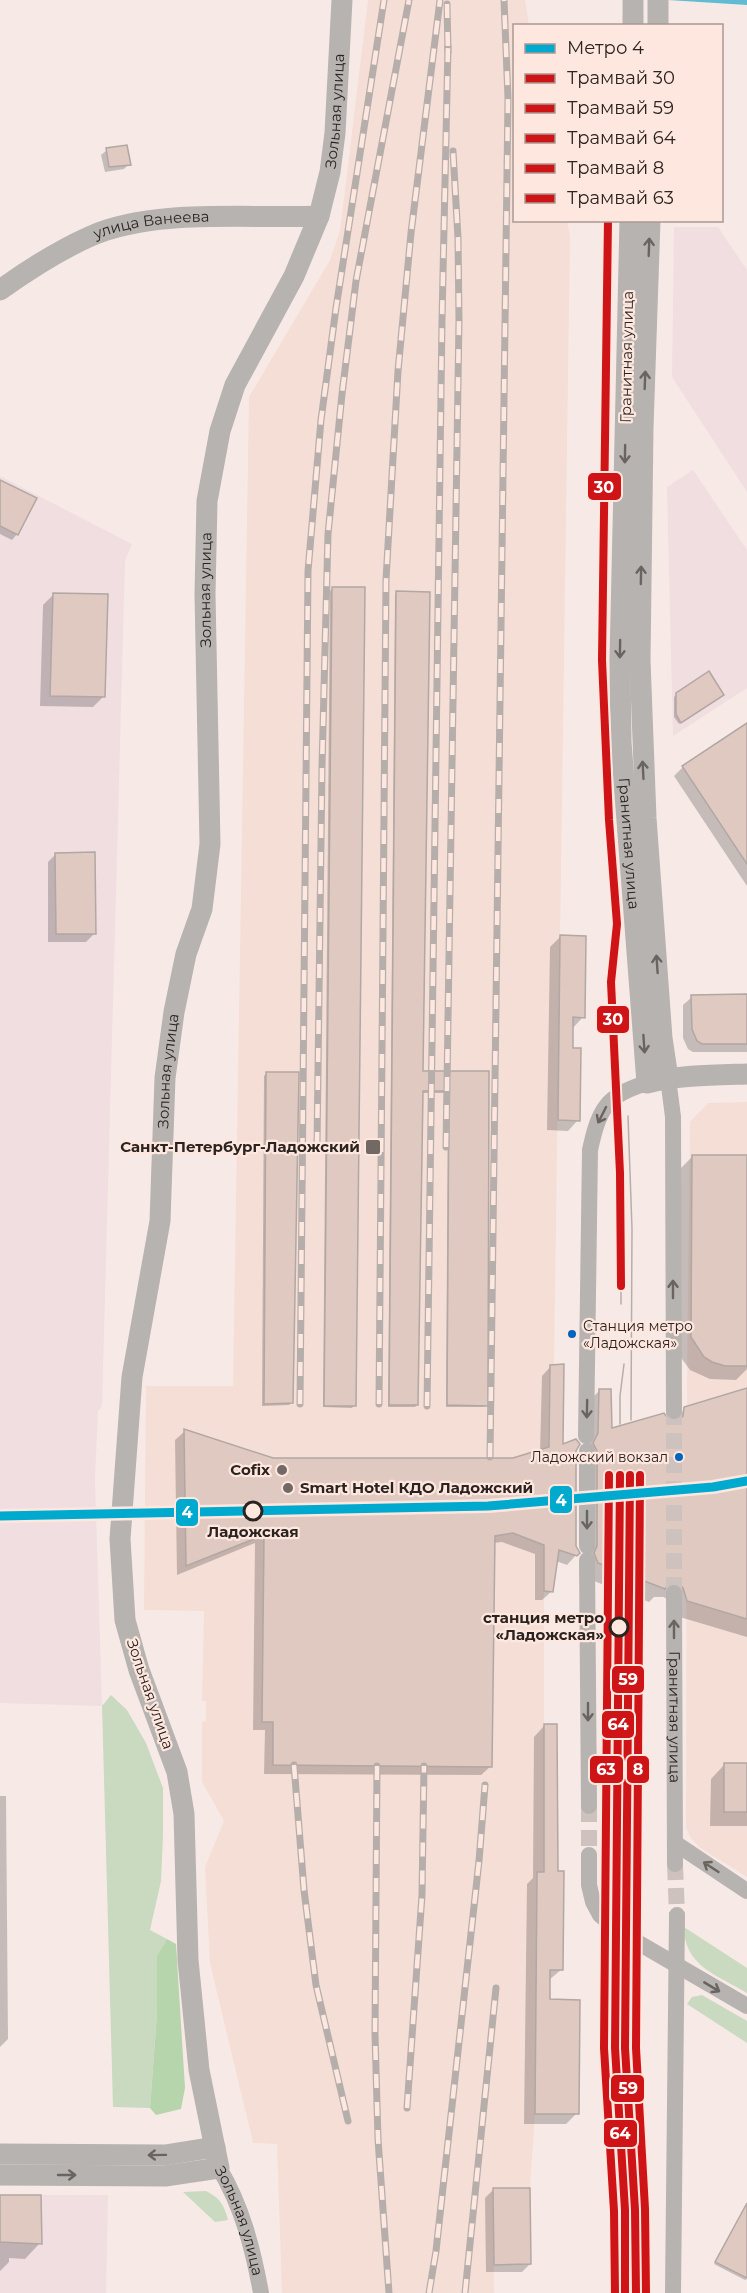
<svg xmlns="http://www.w3.org/2000/svg" width="747" height="2293" font-family="Montserrat,sans-serif">
<style>
.built{fill:#f5ded6}
.industrial{fill:#f1dee1}
.green{fill:#c9dac1}
.forest{fill:#b6d5ad}
.water{fill:#61bbd3}
.shadow{fill:#0003}
.building{fill:#e0c9c1;stroke:#b1a7a3;stroke-width:1.5}
.lines{fill:none;stroke-linecap:round;stroke-linejoin:round}
.minor-tunnel{stroke:#cec2be;stroke-width:16;stroke-dasharray:16 8;stroke-linecap:butt}
.minor{stroke:#b7b3b0;stroke-width:16}
.tertiary{stroke:#b7b3b0;stroke-width:21}
.tram{stroke:#b6aeab;stroke-width:1.5}
.rail-casing{stroke:#b6aeab;stroke-width:7}
.rail{stroke:#fee7df;stroke-width:4.5;stroke-dasharray:14;stroke-linecap:butt}
.tram-1-casing{stroke:#fee7df;stroke-width:12}
.tram-2-casing{stroke:#fee7df;stroke-width:12}
.tram-3-casing{stroke:#fee7df;stroke-width:12}
.tram-4-casing{stroke:#fee7df;stroke-width:12}
.tram-5-casing{stroke:#fee7df;stroke-width:12}
.tram-1{stroke:#ce1417;stroke-width:8}
.tram-2{stroke:#ce1417;stroke-width:8}
.tram-3{stroke:#ce1417;stroke-width:8}
.tram-4{stroke:#ce1417;stroke-width:8}
.tram-5{stroke:#ce1417;stroke-width:8}
.metro-1-casing{stroke:#fee7df;stroke-width:14}
.metro-1{stroke:#00a9ce;stroke-width:9}
.oneway{stroke:#6a6461}
.poi-dot{fill:#726965;stroke:#fee7df;stroke-width:2}
.bus-dot{fill:#0065bd;stroke:#fee7df;stroke-width:2}
.stop-dot{fill:#fee7df;stroke:#2b2320;stroke-width:3}
.labels{text-anchor:middle;stroke-width:4.5;stroke-linejoin:round;paint-order:stroke}
.bus-label{font-size:14px;fill:#2b2320;stroke:#fee7df;text-anchor:start}
.street-label{font-size:15px;fill:#2b2320;stroke:#fee7df}
.poi-label{font-size:15px;font-weight:bold;fill:#2b2320;stroke:#fee7df;text-anchor:end}
.stop-label{font-size:15px;font-weight:bold;fill:#2b2320;stroke:#fee7df}
.line-badge{stroke:#fee7df;stroke-width:2}
.badge-label{font-size:16px;text-anchor:middle;font-weight:bold;fill:#fff}
</style>
<rect width="100%" height="100%" fill="#f7eae6"/>
<g class="built">
<polygon points="368,0 525,0 529,25 514,26 514,220 567,221 570,236 554,1365 551,1365 544,1545 544,1872 537,1872 535,2113 530,2188 493,2188 494,2293 282,2293 277,2144 253,2143 210,1963 205,1867 224,1821 202,1782 202,1722 206,1721 206,1701 202,1701 204,1611 144,1610 146,1386 233,1386 249,397 330,260 340,231"/>
<polygon points="747,1102 747,1877 699,1847 690,1837 686,1827 687,1386 690,1122 708,1103"/>
</g>
<g class="industrial">
<polygon points="674,227 718,227 747,270 747,492 672,377"/>
<polygon points="693,470 747,550 747,688 673,736 667,487"/>
<polygon points="0,476 132,544 125,561 102,1406 98,1411 95,1479 102,1706 0,1703"/>
<polygon points="0,2195 108,2195 106,2293 0,2293"/>
</g>
<g class="green">
<polygon points="111,1695 127,1710 146,1743 163,1788 163,1837 161,1881 150,1930 167,1939 157,1956 157,2013 150,2108 113,2107 102,1706"/>
<path d="M684,1927L747,1968V1993C717,1975 684,1966 684,1927Z"/>
<polygon points="702,1995 747,2021 747,2043 687,2004 692,1997"/>
<path d="M206,2191C220,2198 224,2205 228,2220L215,2222L183,2192Z"/>
</g>
<polygon class="forest" points="167,1939 176,1944 185,2088 181,2109 156,2115 150,2108 157,2013 157,1956"/>
<polygon class="water" points="668,0 747,0 747,5"/>
<g class="shadow">
<polygon points="107,150 129,164 124,169 105,172 101,155"/>
<polygon points="0,482 17,534 12,540 0,534"/>
<polygon points="333,588 354,1405 352,1408 323,1407 330,591"/>
<polygon points="397,593 422,1072 488,1072 486,1405 484,1407 446,1407 448,1093 421,1093 417,1405 415,1407 388,1407 395,595"/>
<polygon points="54,594 103,697 93,707 40,706 43,605"/>
<polygon points="677,694 720,697 679,724 674,717 674,697"/>
<polygon points="747,724 747,886 674,776 683,767"/>
<polygon points="56,854 94,934 86,942 48,942 48,862"/>
<polygon points="561,936 583,1017 572,1029 578,1120 568,1131 547,1130 550,947"/>
<polygon points="747,995 747,1052 693,1052 688,1049 683,1038 683,1005 692,997"/>
<polygon points="266,1074 291,1403 289,1405 262,1406 264,1076"/>
<polygon points="693,1156 747,1156 747,1369 736,1380 710,1379 690,1370 677,1352 679,1170"/>
<polygon points="551,1366 561,1446 575,1451 576,1555 567,1565 556,1561 552,1591 542,1600 535,1600 535,1554 502,1542 493,1543 491,1766 481,1775 264,1774 265,1730 253,1730 255,1543 177,1575 175,1440 185,1431 272,1459 514,1460 540,1452 542,1376"/>
<polygon points="600,1390 610,1430 672,1422 685,1409 747,1390 747,1637 673,1615 670,1602 664,1597 654,1597 649,1602 586,1578 584,1561 585,1405"/>
<polygon points="544,1726 562,1969 549,1980 548,2001 577,2113 566,2124 524,2124 527,1884 533,1878 534,1737"/>
<polygon points="725,1764 747,1765 747,1826 710,1826 711,1779"/>
<polygon points="0,1796 6,1796 8,2039 0,2047"/>
<polygon points="493,2190 530,2264 522,2272 486,2272 485,2198"/>
<polygon points="0,2196 40,2243 25,2259 9,2258 9,2262 0,2271"/>
<polygon points="747,2204 747,2279 745,2280 714,2264"/>
</g>
<g class="building">
<polygon points="127,145 131,165 109,167 106,148"/>
<polygon points="0,480 37,498 18,535 0,526"/>
<polygon points="332,587 365,587 356,1406 324,1406"/>
<polygon points="396,591 430,592 423,1071 489,1071 488,1406 447,1405 449,1091 423,1091 418,1405 389,1405"/>
<polygon points="53,593 108,594 105,697 50,696"/>
<polygon points="709,671 724,695 681,723 676,714 676,693"/>
<polygon points="747,723 747,864 682,766"/>
<polygon points="95,852 96,934 56,934 55,853"/>
<polygon points="560,935 586,936 585,1018 573,1017 573,1048 581,1048 580,1121 558,1120"/>
<polygon points="747,994 747,1044 702,1044 697,1041 692,1029 691,995"/>
<polygon points="266,1072 299,1072 293,1403 264,1404"/>
<polygon points="692,1155 747,1155 747,1366 725,1366 712,1362 704,1357 691,1337"/>
<polygon points="564,1364 563,1444 576,1439 580,1444 576,1451 576,1546 580,1553 577,1556 559,1550 553,1592 544,1591 544,1545 513,1533 495,1536 492,1767 273,1765 273,1722 262,1722 264,1535 186,1566 184,1429 273,1458 513,1458 549,1447 550,1365"/>
<polygon points="747,1388 747,1619 687,1601 683,1588 679,1584 669,1584 665,1589 598,1563 594,1553 597,1546 597,1451 593,1443 598,1433 599,1389 611,1389 612,1428 664,1413 669,1420 679,1420 683,1416 684,1407"/>
<polygon points="544,1724 557,1724 558,1871 564,1871 563,1970 550,1970 550,1999 580,2000 579,2114 535,2114 537,1872 544,1872"/>
<rect x="724" y="1763" width="23" height="49"/>
<polygon points="493,2188 530,2188 531,2264 494,2265"/>
<polygon points="0,2195 41,2195 42,2244 0,2242"/>
<polygon points="747,2203 747,2278 715,2262"/>
</g>
<g class="lines">
<g class="minor-tunnel">
<polyline points="674,1593 674,1411"/>
<polyline points="589,1806 589,1855"/>
<polyline points="675,1864 677,1915"/>
</g>
<g class="minor">
<polyline points="668,1078 673,1117 674,1411"/>
<path d="M586,1436L590,1150C599,1109 606,1095 647,1083"/>
<polyline points="587,1451 587,1546"/>
<polyline points="587,1560 589,1806"/>
<path id="s1" d="M674,1593L675,1864"/>
<polyline points="675,1843 747,1891"/>
<polyline points="589,1855 589,1885 593,1902 600,1915 625,1935 747,2006"/>
<path id="s2" d="M219,2168C242,2206 253,2249 261,2293"/>
<polyline points="673,2293 677,1915"/>
</g>
<g class="tertiary">
<polyline points="633,0 633,26"/>
<polyline points="658,26 658,0"/>
<path id="s3" d="M630,220L620,660L621,742L647,1083C680,1075 713,1075 747,1074"/>
<polyline points="650,220 643,428 640,660 646,818 662,1038 668,1078"/>
<path id="s4" d="M0,290C28,270 59,250 91,236C155,208 249,219 319,216"/>
<polyline points="0,2154 165,2155 215,2147"/>
<path id="s5" d="M0,2175L165,2176L219,2168L199,2070L188,1960L184,1814L177,1772L139,1670L125,1620L120,1539L132,1377L160,1221L165,1078L174,1012L186,954L202,909L210,844L205,594L207,501L220,431L235,385L294,276L319,216L330,172L335,133L342,0"/>
</g>
<g class="tram">
<polyline points="628,1116 632,1229 631,1420"/>
<polyline points="621,1286 621,1304"/>
<polyline points="620,1424 620,1396 624,1364"/>
</g>
<g class="rail-casing">
<g id="rail">
<polyline points="447,4 448,52"/>
<polyline points="317,1146 322,767 328,534 342,394 356,281 409,0"/>
<polyline points="446,1147 459,320 458,238 453,151"/>
<polyline points="300,1404 308,571 321,420 336,308 384,0"/>
<polyline points="379,1404 386,580 398,371 411,233 440,0"/>
<polyline points="427,1406 442,320 448,46"/>
<polyline points="490,1457 508,98 504,0"/>
<polyline points="294,1765 304,1890 316,1985 348,2121"/>
<polyline points="377,1766 375,2034 378,2139 389,2293"/>
<polyline points="407,2108 422,1895 424,1766"/>
<polyline points="429,2293 436,2251 479,1861 485,1785"/>
<polyline points="465,2293 496,1988"/>
</g>
</g>
<use href="#rail" class="rail"/>
<g class="tram-1-casing">
<polyline id="tram-1" points="608,220 602,660 609,820 617,924 611,982 620,1173 621,1286"/>
</g>
<g class="tram-2-casing">
<polyline id="tram-2" points="630,1475 625,2048 635,2210 636,2293"/>
</g>
<g class="tram-3-casing">
<polyline id="tram-3" points="620,1475 615,2048 625,2210 625,2293"/>
</g>
<g class="tram-4-casing">
<polyline id="tram-4" points="640,1475 636,2048 645,2209 646,2293"/>
</g>
<g class="tram-5-casing">
<polyline id="tram-5" points="609,1475 604,2048 614,2211 615,2293"/>
</g>
<use href="#tram-1" class="tram-1"/>
<use href="#tram-2" class="tram-2"/>
<use href="#tram-3" class="tram-3"/>
<use href="#tram-4" class="tram-4"/>
<use href="#tram-5" class="tram-5"/>
<g class="metro-1-casing">
<polyline id="metro-1" points="0,1516 488,1506 713,1487 747,1481"/>
</g>
<use href="#metro-1" class="metro-1"/>
</g>
<defs><path id="oneway-shaft" d="M-6 0H5M1.5-3L5.5 0L1.5 3" fill="none" stroke-width="1.6" stroke-linecap="round" stroke-linejoin="round" transform="scale(1.5)"/></defs>
<g class="oneway">
<use href="#oneway-shaft" transform="translate(649 247) rotate(-88)"/>
<use href="#oneway-shaft" transform="translate(645 380) rotate(-88)"/>
<use href="#oneway-shaft" transform="translate(625 454) rotate(91)"/>
<use href="#oneway-shaft" transform="translate(641 575) rotate(-89)"/>
<use href="#oneway-shaft" transform="translate(620 649) rotate(91)"/>
<use href="#oneway-shaft" transform="translate(643 770) rotate(-93)"/>
<use href="#oneway-shaft" transform="translate(657 964) rotate(-94)"/>
<use href="#oneway-shaft" transform="translate(644 1044) rotate(86)"/>
<use href="#oneway-shaft" transform="translate(602 1115) rotate(117)"/>
<use href="#oneway-shaft" transform="translate(673 1289) rotate(-90)"/>
<use href="#oneway-shaft" transform="translate(587 1409) rotate(91)"/>
<use href="#oneway-shaft" transform="translate(587 1520) rotate(90)"/>
<use href="#oneway-shaft" transform="translate(674 1629) rotate(-90)"/>
<use href="#oneway-shaft" transform="translate(588 1712) rotate(90)"/>
<use href="#oneway-shaft" transform="translate(711 1867) rotate(-147)"/>
<use href="#oneway-shaft" transform="translate(712 1987) rotate(31)"/>
<use href="#oneway-shaft" transform="translate(157 2155) rotate(179)"/>
<use href="#oneway-shaft" transform="translate(67 2175)"/>
</g>
<g class="poi-dot">
<rect x="365" y="1139" width="16" height="16" rx="3"/>
<circle cx="282" cy="1470" r="6"/>
<circle cx="288" cy="1488" r="6"/>
</g>
<g class="bus-dot">
<circle cx="572" cy="1334" r="5"/>
<circle cx="679" cy="1457" r="5"/>
</g>
<g class="stop-dot">
<circle cx="253" cy="1511" r="9"/>
<circle cx="619" cy="1627" r="9"/>
</g>
<g class="labels">
<g class="bus-label">
<text x="583" y="1331">Станция метро<tspan x="583" dy="17">«Ладожская»</tspan></text>
<text x="668" y="1462" text-anchor="end">Ладожский вокзал</text>
</g>
<g class="street-label">
<text dy="5" stroke="none"><textPath href="#s5" startOffset="2322">Зольная улица</textPath></text>
<text dy="5" stroke="none"><textPath href="#s4" startOffset="168">улица Ванеева</textPath></text>
<text transform="translate(627 357) rotate(-89)" y="5">Гранитная улица</text>
<text dy="5" stroke="none"><textPath href="#s5" startOffset="1818">Зольная улица</textPath></text>
<text dy="5" stroke="none"><textPath href="#s3" startOffset="624">Гранитная улица</textPath></text>
<text dy="5" stroke="none"><textPath href="#s5" startOffset="1332">Зольная улица</textPath></text>
<text transform="translate(150 1694) rotate(71)" y="5">Зольная улица</text>
<text dy="5" stroke="none"><textPath href="#s1" startOffset="124">Гранитная улица</textPath></text>
<text dy="5" stroke="none"><textPath href="#s2" startOffset="57">Зольная улица</textPath></text>
</g>
<g class="poi-label">
<text x="360" y="1152">Санкт-Петербург-Ладожский</text>
<text x="270" y="1475">Cofix</text>
<text x="300" y="1493" text-anchor="start">Smart Hotel КДО Ладожский</text>
</g>
<g class="stop-label">
<text x="253" y="1537">Ладожская</text>
<text x="604" y="1623" text-anchor="end">станция метро<tspan x="604" dy="17">«Ладожская»</tspan></text>
</g>
</g>
<g class="line-badge">
<rect x="587" y="472" width="35" height="29" rx="6" fill="#ce1417"/>
<rect x="596" y="1005" width="34" height="29" rx="6" fill="#ce1417"/>
<rect x="549" y="1485" width="24" height="29" rx="6" fill="#00a9ce"/>
<rect x="175" y="1498" width="24" height="29" rx="6" fill="#00a9ce"/>
<rect x="611" y="1665" width="34" height="29" rx="6" fill="#ce1417"/>
<rect x="601" y="1710" width="34" height="29" rx="6" fill="#ce1417"/>
<rect x="626" y="1755" width="24" height="29" rx="6" fill="#ce1417"/>
<rect x="589" y="1755" width="35" height="29" rx="6" fill="#ce1417"/>
<rect x="610" y="2074" width="35" height="29" rx="6" fill="#ce1417"/>
<rect x="603" y="2119" width="35" height="29" rx="6" fill="#ce1417"/>
</g>
<g class="badge-label">
<text x="604" y="493">30</text>
<text x="613" y="1025">30</text>
<text x="561" y="1506">4</text>
<text x="187" y="1518">4</text>
<text x="628" y="1685">59</text>
<text x="618" y="1730">64</text>
<text x="638" y="1775">8</text>
<text x="606" y="1775">63</text>
<text x="628" y="2094">59</text>
<text x="620" y="2139">64</text>
</g>
<rect x="513" y="24" width="210" height="198" fill="#fee7df" stroke="#aa9993" stroke-width="1.5"/>
<rect x="525" y="44" width="30" height="9" fill="#00a9ce" stroke="#aa9993" stroke-width="1.5"/>
<text x="567" y="54" font-size="18" fill="#2b2320">Метро 4</text>
<rect x="525" y="74" width="30" height="9" fill="#ce1417" stroke="#aa9993" stroke-width="1.5"/>
<text x="567" y="84" font-size="18" fill="#2b2320">Трамвай 30</text>
<rect x="525" y="104" width="30" height="9" fill="#ce1417" stroke="#aa9993" stroke-width="1.5"/>
<text x="567" y="114" font-size="18" fill="#2b2320">Трамвай 59</text>
<rect x="525" y="134" width="30" height="9" fill="#ce1417" stroke="#aa9993" stroke-width="1.5"/>
<text x="567" y="144" font-size="18" fill="#2b2320">Трамвай 64</text>
<rect x="525" y="164" width="30" height="9" fill="#ce1417" stroke="#aa9993" stroke-width="1.5"/>
<text x="567" y="174" font-size="18" fill="#2b2320">Трамвай 8</text>
<rect x="525" y="194" width="30" height="9" fill="#ce1417" stroke="#aa9993" stroke-width="1.5"/>
<text x="567" y="204" font-size="18" fill="#2b2320">Трамвай 63</text>
</svg>
